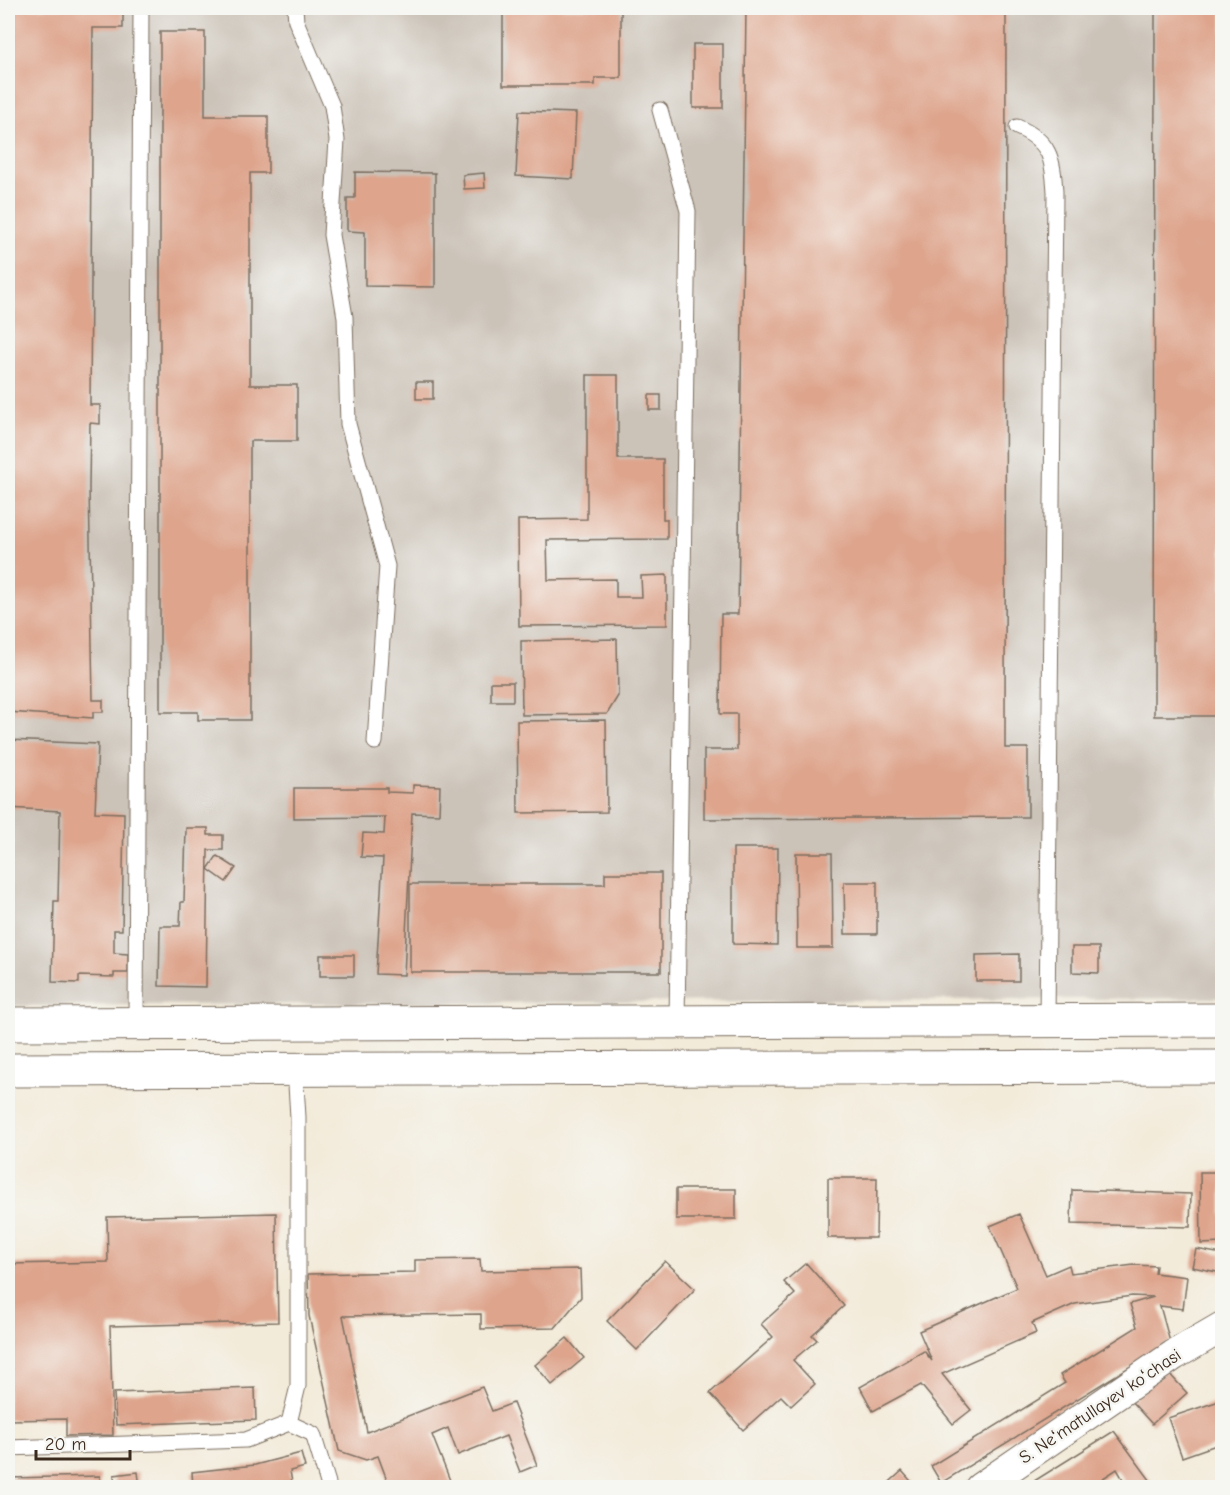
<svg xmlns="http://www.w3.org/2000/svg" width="1230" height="1495" font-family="'Comic Neue',sans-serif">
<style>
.industrial{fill:#cbc2b8}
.building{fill:#dea48c}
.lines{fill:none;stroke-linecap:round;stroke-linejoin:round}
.service-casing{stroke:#7b6e60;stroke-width:17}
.minor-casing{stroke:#7b6e60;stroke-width:32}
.secondary-casing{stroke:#7b6e60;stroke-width:35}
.service{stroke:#fff;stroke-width:15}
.minor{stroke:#fff;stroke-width:30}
.secondary{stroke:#fff;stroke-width:33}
.labels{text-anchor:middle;stroke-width:5;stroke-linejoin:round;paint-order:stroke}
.street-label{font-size:18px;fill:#3b2a1e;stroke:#f6f6f2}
</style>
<rect width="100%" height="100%" fill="#f6f6f2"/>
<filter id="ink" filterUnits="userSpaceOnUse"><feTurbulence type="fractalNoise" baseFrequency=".0167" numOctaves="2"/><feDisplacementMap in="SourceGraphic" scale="12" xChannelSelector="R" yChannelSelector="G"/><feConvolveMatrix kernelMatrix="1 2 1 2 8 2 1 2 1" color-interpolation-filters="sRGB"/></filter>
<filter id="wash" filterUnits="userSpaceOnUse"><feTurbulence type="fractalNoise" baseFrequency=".008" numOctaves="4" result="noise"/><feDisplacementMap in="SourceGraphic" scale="24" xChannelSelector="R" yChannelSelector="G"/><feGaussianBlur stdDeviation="1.35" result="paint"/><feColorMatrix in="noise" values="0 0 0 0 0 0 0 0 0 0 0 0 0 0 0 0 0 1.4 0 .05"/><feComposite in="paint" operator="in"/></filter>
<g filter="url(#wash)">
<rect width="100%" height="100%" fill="#f3ebda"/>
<polygon class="industrial" points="8,8 1222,8 1222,998 8,1006"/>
<g id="blocks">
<g class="building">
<polygon points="8,8 123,8 123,28 93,28 90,405 100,405 100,424 90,423 89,487 93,700 103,700 103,712 93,712 93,718 8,712"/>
<polygon points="503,8 621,8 621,78 595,78 595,85 503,85"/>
<polygon points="746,8 1006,8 1005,748 1028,748 1028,817 704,819 704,750 737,750 737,714 720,714 721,614 738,614"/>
<polygon points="1155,8 1222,8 1222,716 1154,716"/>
<polygon points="160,32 205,32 205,116 268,116 268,173 250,173 250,385 297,385 297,441 250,441 250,720 198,720 198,712 160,712"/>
<rect x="693" y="44" width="30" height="64"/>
<polygon points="519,111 576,113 573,179 516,176"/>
<polygon points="355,172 435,173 435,287 365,286 365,232 347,231 347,198 355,198"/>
<polygon points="484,173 485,188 464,189 463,175"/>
<polygon points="587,375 618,375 618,459 663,459 663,519 667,519 667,539 547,540 548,580 616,579 616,597 642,597 641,576 667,575 667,625 519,626 518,520 587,519"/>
<rect x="416" y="382" width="17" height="17"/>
<rect x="649" y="395" width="12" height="15"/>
<polygon points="617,639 618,696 607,714 522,715 521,641"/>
<rect x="491" y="682" width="22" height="19"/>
<polygon points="606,720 607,812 518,813 517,721"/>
<polygon points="8,740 98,744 95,812 124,813 122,930 114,930 114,953 128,954 128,973 114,973 114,977 79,976 79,983 52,982 54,901 58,901 60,811 8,808"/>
<polygon points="413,785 440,786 439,814 412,813 404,975 376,974 383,858 361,857 363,833 384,834 385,817 294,818 294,788 387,788 387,792 413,793"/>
<polygon points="186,828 208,828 208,835 223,835 223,850 208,850 206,987 159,986 160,926 180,926 181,902 184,902"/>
<polygon points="733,848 778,848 777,945 733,944"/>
<polygon points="796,853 832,853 833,948 797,948"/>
<polygon points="217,856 236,868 226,882 208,869"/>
<polygon points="605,873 661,873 661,972 410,972 410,884 605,884"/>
<polygon points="844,882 877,882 877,934 845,934"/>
<polygon points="1072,947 1099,947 1099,973 1072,972"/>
<polygon points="1019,954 1019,981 976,981 976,955"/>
<rect x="320" y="955" width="34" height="21"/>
<polygon points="1200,1172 1222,1172 1222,1243 1201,1244"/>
<polygon points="828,1178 877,1178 876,1238 828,1238"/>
<rect x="676" y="1189" width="60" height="30"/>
<polygon points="1072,1190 1191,1194 1190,1227 1071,1224"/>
<polygon points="276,1213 278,1322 110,1326 113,1435 66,1436 66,1419 8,1420 8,1264 108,1262 107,1217"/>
<polygon points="1019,1214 1046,1275 1069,1265 1071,1273 1134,1265 1156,1266 1155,1273 1187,1277 1183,1309 1160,1306 1170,1342 941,1483 931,1466 1065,1383 1060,1375 1137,1327 1130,1304 1154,1297 1132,1296 1075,1304 1032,1323 1036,1333 942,1374 971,1410 953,1424 921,1385 873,1411 860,1387 924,1351 932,1361 919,1331 1017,1288 990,1226"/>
<polygon points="1196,1249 1222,1254 1222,1273 1192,1267"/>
<polygon points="480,1259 481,1271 580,1269 581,1297 555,1328 481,1329 481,1314 343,1316 367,1432 482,1387 492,1411 513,1403 537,1465 520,1472 506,1436 458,1455 448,1428 432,1435 453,1488 390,1488 378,1456 366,1460 339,1451 309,1316 308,1274 415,1272 415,1260"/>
<polygon points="665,1261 695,1289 637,1350 607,1321"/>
<polygon points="806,1263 844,1306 812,1335 817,1340 793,1360 815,1384 791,1406 781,1396 743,1430 710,1393 773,1337 761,1324 795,1294 784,1282"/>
<polygon points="567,1338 584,1358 552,1385 535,1365"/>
<polygon points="1166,1370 1187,1393 1152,1424 1131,1401"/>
<polygon points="255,1388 256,1420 116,1425 114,1393"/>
<polygon points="1222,1400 1222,1443 1182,1457 1168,1418"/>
<polygon points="1114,1431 1156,1488 1128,1488 1117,1469 1088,1488 1023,1488"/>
<polygon points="301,1453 305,1467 290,1471 293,1488 193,1488 192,1472 255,1465"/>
<polygon points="902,1471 917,1488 883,1488"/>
<polygon points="138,1472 140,1488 115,1488 114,1475"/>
<polygon points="100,1476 100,1488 8,1488 8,1478"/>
</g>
</g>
</g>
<g filter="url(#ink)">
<use href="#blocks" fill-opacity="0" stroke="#7b6e60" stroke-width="1.5"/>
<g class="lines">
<g class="service-casing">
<g id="service">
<polyline points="295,8 296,21 332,106 337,140 331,235 345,317 348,424 387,566 375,742"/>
<polyline points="660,110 688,211 677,1023"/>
<path d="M1017,127C1050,141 1053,158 1055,192L1047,1021"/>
<polyline points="136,1024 141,8"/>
<polyline points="289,1423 313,1434 328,1483"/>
<polyline points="8,1448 246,1440 289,1423 298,1386 298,1117 295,1069"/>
</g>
</g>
<g class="minor-casing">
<polyline id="minor" points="980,1488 1174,1355 1222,1327"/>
</g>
<g class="secondary-casing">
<g id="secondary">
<polyline points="8,1024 1222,1020"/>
<polyline points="8,1070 1222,1067"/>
</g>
</g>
<use href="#service" class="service"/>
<use href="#minor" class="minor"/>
<use href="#secondary" class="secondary"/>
</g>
</g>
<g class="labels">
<g class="street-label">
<text transform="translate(1100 1406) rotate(-34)" y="6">S. Neʻmatullayev koʻchasi</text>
</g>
</g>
<rect width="1230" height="1495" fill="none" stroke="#f6f6f2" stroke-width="30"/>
<path d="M36 1450v9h94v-9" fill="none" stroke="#3b2a1e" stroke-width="3"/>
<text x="45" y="1450" font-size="18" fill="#3b2a1e" stroke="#f6f6f2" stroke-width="4.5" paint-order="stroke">20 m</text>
</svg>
